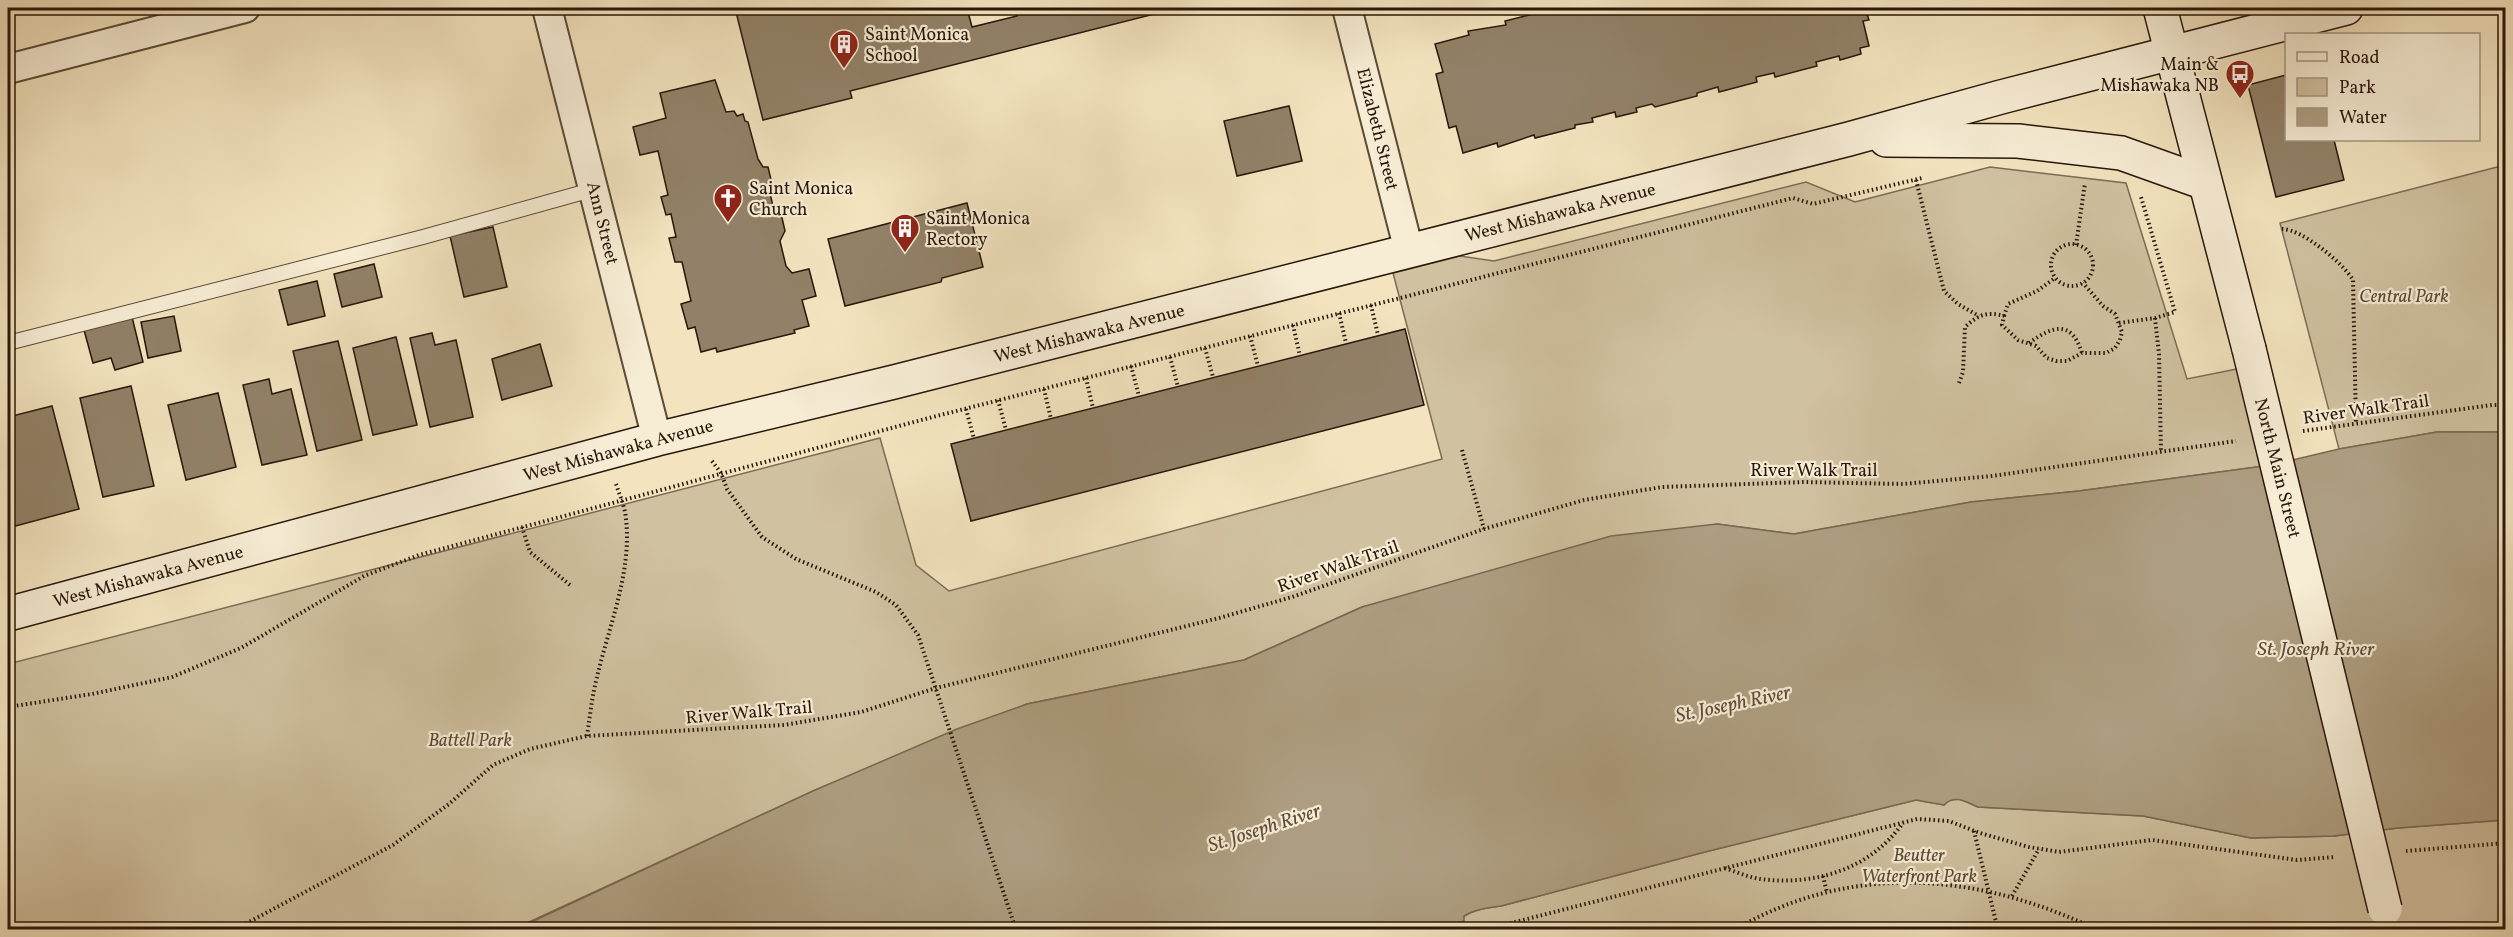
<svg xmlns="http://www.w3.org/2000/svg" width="2513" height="937" font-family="Vollkorn,serif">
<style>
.green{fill:#d0c1a0;stroke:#7c6c55;stroke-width:1.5}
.water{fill:#ae9e81;stroke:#786851;stroke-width:1.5}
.building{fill:#928168;stroke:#28160a;stroke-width:1.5}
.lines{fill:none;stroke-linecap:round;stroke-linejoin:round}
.lane-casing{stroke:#5b4a37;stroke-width:16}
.street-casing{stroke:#5b4a37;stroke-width:32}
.secondary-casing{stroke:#28160a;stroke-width:36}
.path{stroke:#28160a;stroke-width:4;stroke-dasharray:1.5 3;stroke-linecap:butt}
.lane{stroke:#f7edd5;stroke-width:14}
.street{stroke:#f7edd5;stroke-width:28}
.secondary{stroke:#f7edd5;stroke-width:33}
.secondary-bridge-casing{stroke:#28160a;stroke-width:36;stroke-linecap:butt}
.secondary-bridge{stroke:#f7edd5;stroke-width:33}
.labels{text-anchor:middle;stroke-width:4.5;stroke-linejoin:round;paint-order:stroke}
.poi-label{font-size:18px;fill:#28160a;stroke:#f7edd5;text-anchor:start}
.street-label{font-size:18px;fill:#28160a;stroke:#f7edd5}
.park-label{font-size:18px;font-style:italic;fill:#5a4937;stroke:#f7edd5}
.water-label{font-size:20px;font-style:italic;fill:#5e4c3a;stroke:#f7edd5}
</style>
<rect width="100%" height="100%" fill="#f3e4bf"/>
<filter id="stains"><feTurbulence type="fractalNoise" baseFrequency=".00333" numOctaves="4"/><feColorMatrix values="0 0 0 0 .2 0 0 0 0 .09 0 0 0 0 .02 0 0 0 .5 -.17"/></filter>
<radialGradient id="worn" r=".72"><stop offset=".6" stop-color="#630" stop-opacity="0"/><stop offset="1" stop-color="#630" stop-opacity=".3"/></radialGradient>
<g class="green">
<polygon points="2505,165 2505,432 2437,432 2339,449 2280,223"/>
<polygon points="1990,167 2126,183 2187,379 2252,366 2272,465 2079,491 1971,502 1794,534 1717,524 1362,607 1244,660 1027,704 813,791 514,929 8,930 8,664 880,438 916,565 949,591 1442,459 1393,273 1460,256 1494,261 1806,182 1855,202"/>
<path d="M1960,799L1978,807L2143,816L2251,838L2334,836L2398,828L2505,820V929L1435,930L1463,921L1464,916C1475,909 1488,908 1501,906L1701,853L1916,800L1944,805L1949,800Z"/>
</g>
<path class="water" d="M2437,432H2505V820L2398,828L2334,836L2251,838L2143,816L1978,807C1966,802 1955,794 1944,805L1916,800L1701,853L1501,906C1488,908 1475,909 1464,916V921L1435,929L514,930L813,791L957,729L1027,704L1244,660L1362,607L1611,536L1717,524L1794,534L1971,502L2079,491L2271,465L2339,449Z"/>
<g class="building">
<polygon points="735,8 967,8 972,27 1017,16 1015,8 1178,8 850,91 852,98 763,120"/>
<polygon points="1574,8 1865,8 1869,20 1863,21 1869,46 1860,48 1861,54 1840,60 1839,56 1816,62 1817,66 1775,77 1774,73 1756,77 1757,82 1719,92 1718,87 1697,93 1697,96 1655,107 1652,104 1636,108 1637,112 1616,117 1615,112 1592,118 1593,122 1575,125 1575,128 1535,138 1534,135 1498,147 1497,143 1463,153 1456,126 1449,128 1436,74 1443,72 1435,44 1469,35 1468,31 1506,25 1505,21 1549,10 1550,14"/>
<polygon points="2286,75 2286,140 2334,140 2344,180 2276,197 2248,85"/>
<polygon points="715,80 726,112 734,111 737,116 743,114 745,121 748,122 758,159 763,167 768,167 774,192 770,193 774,211 780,209 785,231 780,241 786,266 792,273 809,269 816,296 802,300 809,326 794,330 795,333 717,352 716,348 701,352 695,327 688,329 681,304 691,301 682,262 675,262 669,238 676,237 671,214 666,215 661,197 668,195 658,151 640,155 633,127 666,118 660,93"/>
<polygon points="1289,106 1302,161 1237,176 1224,121"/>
<polygon points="967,203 983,267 942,278 941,282 845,306 828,239"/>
<polygon points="493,227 507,287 464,297 450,236"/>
<polygon points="374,264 382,297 342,307 334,274"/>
<polygon points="317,281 325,316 288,325 279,290"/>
<polygon points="174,316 181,351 148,358 141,322"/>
<polygon points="132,317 143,362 115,370 111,358 93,363 84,330"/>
<polygon points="1405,329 1424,405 971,521 951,444"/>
<polygon points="432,333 435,345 456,340 473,417 430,427 410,338"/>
<polygon points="396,337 417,425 373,435 353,348"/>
<polygon points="338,341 362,440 317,451 293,351"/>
<polygon points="540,344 552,386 502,400 492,359"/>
<polygon points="269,379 272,394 291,389 307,455 262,465 243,385"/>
<polygon points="131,386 154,486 103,497 80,398"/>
<polygon points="218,393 236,467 186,480 168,405"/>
<polygon points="52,406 79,509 8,528 8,417"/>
</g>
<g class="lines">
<g class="lane-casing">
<polyline id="lane" points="8,343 423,237 595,189"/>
</g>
<g class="street-casing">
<g id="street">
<polyline points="547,8 657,439"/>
<polyline points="1347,8 1409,251"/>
<polyline points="8,69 245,8"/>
</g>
</g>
<g class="secondary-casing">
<g id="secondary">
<polyline points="2160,8 2249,349"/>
<polyline points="1886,140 2018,141 2121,153 2205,183"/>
<polyline points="8,614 657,439 894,382 1849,139 2001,97 2346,8"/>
</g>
</g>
<g class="path">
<polyline points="1916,180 1944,291 1958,304 1979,316"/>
<path d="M2282,229C2302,229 2343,263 2353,280L2356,424"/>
<circle cx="2072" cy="265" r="21"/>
<polyline points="2076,245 2085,183"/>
<polyline points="1371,305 1378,335"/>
<polyline points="1339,313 1346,343"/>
<polyline points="2004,316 2008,304 2037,291 2055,278"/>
<polyline points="2155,318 2159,354 2161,452"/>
<polyline points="2119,323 2155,318 2175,312 2141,197"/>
<polyline points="1293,325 1300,356"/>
<polyline points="1250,336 1258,366"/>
<path d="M2029,343C2053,326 2071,319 2082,353"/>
<polyline points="1205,348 1213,377"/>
<polyline points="1170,357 1178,387"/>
<polyline points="1131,366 1139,396"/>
<polyline points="1086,378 1093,408"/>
<path d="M1959,383L1963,372L1965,327C1978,315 1987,311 2004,316L2002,325L2018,340L2036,346L2047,358L2056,361H2067L2082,353H2106L2115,348L2120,340L2122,332L2115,314L2103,306L2083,283"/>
<polyline points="1044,389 1051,419"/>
<polyline points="998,400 1006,430"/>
<polyline points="966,409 974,439"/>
<polyline points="2303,431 2492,405 2506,405"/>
<polyline points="1462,450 1484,529"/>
<polyline points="712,461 721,473 727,489 762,537 796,559 876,592 896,605 918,635 1016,930"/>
<polyline points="522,527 530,552 570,585"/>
<polyline points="8,707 92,694 172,677 241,648 364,576 419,555 925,419 1793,198 1813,204 1922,178"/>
<path d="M587,736C590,716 592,696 597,677C609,626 632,572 626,519C625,507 620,496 616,484"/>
<polyline points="1974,831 1998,930"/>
<polyline points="2406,851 2506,843"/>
<path d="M1725,868C1736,872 1748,877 1760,879C1816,886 1870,869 1903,823"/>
<polyline points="1823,876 1827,893"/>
<polyline points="2012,896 2039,849"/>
<polyline points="234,930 393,845 449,804 493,765 530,749 587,736 784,725 861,712 936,688 1219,618 1292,597 1484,529 1584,500 1662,487 1804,482 1903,484 1992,476 2236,441"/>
<polyline points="1484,930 1917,819 1949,821 1980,833 2029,847 2059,852 2152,840 2297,860 2335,857"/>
<path d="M1734,930C1853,861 1978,873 2098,930"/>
</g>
<use href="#lane" class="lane"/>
<use href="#street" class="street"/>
<use href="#secondary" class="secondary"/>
<g class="secondary-bridge-casing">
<polyline id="secondary-bridge" points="2249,349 2385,909"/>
</g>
<use href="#secondary-bridge" class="secondary-bridge"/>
</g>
<defs>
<g id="building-pin" transform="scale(1.5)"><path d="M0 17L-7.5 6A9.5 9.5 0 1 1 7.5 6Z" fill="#8f2418" stroke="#f7edd5"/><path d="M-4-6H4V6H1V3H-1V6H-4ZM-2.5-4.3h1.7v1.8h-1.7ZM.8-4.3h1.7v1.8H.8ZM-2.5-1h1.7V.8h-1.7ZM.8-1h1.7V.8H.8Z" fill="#fff"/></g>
<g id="bus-pin" transform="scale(1.5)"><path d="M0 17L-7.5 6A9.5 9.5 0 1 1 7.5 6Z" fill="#8f2418" stroke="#f7edd5"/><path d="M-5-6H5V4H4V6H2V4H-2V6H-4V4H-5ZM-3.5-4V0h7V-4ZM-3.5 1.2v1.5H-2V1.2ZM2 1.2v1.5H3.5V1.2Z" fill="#fff"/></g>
<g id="church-pin" transform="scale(1.5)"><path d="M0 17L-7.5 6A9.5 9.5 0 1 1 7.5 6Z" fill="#8f2418" stroke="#f7edd5"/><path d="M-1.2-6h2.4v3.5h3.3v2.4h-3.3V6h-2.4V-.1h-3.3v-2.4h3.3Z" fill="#fff"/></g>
</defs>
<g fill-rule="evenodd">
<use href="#building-pin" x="844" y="44"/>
<use href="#bus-pin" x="2240" y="74"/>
<use href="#church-pin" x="728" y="198"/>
<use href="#building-pin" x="905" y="228"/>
</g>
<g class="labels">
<g class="poi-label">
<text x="865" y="40">Saint Monica<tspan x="865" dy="21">School</tspan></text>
<text x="2219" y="70" text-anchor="end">Main &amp;<tspan x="2219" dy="21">Mishawaka NB</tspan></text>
<text x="749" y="194">Saint Monica<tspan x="749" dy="21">Church</tspan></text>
<text x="926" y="224">Saint Monica<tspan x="926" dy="21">Rectory</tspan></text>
</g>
<g class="street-label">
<text transform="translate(1378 129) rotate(76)" y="6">Elizabeth Street</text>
<text transform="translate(1560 212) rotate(-14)" y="6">West Mishawaka Avenue</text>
<text transform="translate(603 223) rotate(76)" y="6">Ann Street</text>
<text transform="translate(1089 333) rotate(-14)" y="6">West Mishawaka Avenue</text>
<text transform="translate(2366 409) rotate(-8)" y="6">River Walk Trail</text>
<text transform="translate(618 450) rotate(-15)" y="6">West Mishawaka Avenue</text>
<text transform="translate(2278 468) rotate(76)" y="6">North Main Street</text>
<text x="1814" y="476">River Walk Trail</text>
<text transform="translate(1338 566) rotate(-19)" y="6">River Walk Trail</text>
<text transform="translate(148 576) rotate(-15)" y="6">West Mishawaka Avenue</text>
<text transform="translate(749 712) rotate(-5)" y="6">River Walk Trail</text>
</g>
<g class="park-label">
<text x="2404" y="302">Central Park</text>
<text x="470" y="746">Battell Park</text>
<text x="1919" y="861">Beutter<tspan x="1919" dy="21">Waterfront Park</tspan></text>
</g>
<g class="water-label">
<text x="2316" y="655">St. Joseph River</text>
<text transform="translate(1733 703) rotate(-12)" y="7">St. Joseph River</text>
<text transform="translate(1264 827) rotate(-18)" y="7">St. Joseph River</text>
</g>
</g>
<rect width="2513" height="937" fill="none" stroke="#f3e4bf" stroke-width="30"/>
<rect x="9" y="9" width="2495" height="919" fill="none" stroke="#28160a" stroke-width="3"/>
<rect x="15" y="15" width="2483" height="907" fill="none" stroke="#28160a" stroke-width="1.5"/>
<rect x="2285" y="33" width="195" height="108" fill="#f7edd5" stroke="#a49784" stroke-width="1.5"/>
<rect x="2297" y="52" width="30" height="9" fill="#f7edd5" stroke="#a49784" stroke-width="1.5"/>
<text x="2339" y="63" font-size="18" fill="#28160a">Road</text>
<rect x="2297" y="78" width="30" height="18" fill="#d0c1a0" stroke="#a49784" stroke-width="1.5"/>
<text x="2339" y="93" font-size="18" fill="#28160a">Park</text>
<rect x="2297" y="108" width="30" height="18" fill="#ae9e81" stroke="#a49784" stroke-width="1.5"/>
<text x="2339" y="123" font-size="18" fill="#28160a">Water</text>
<rect width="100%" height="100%" filter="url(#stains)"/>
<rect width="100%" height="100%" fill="url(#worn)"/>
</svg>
